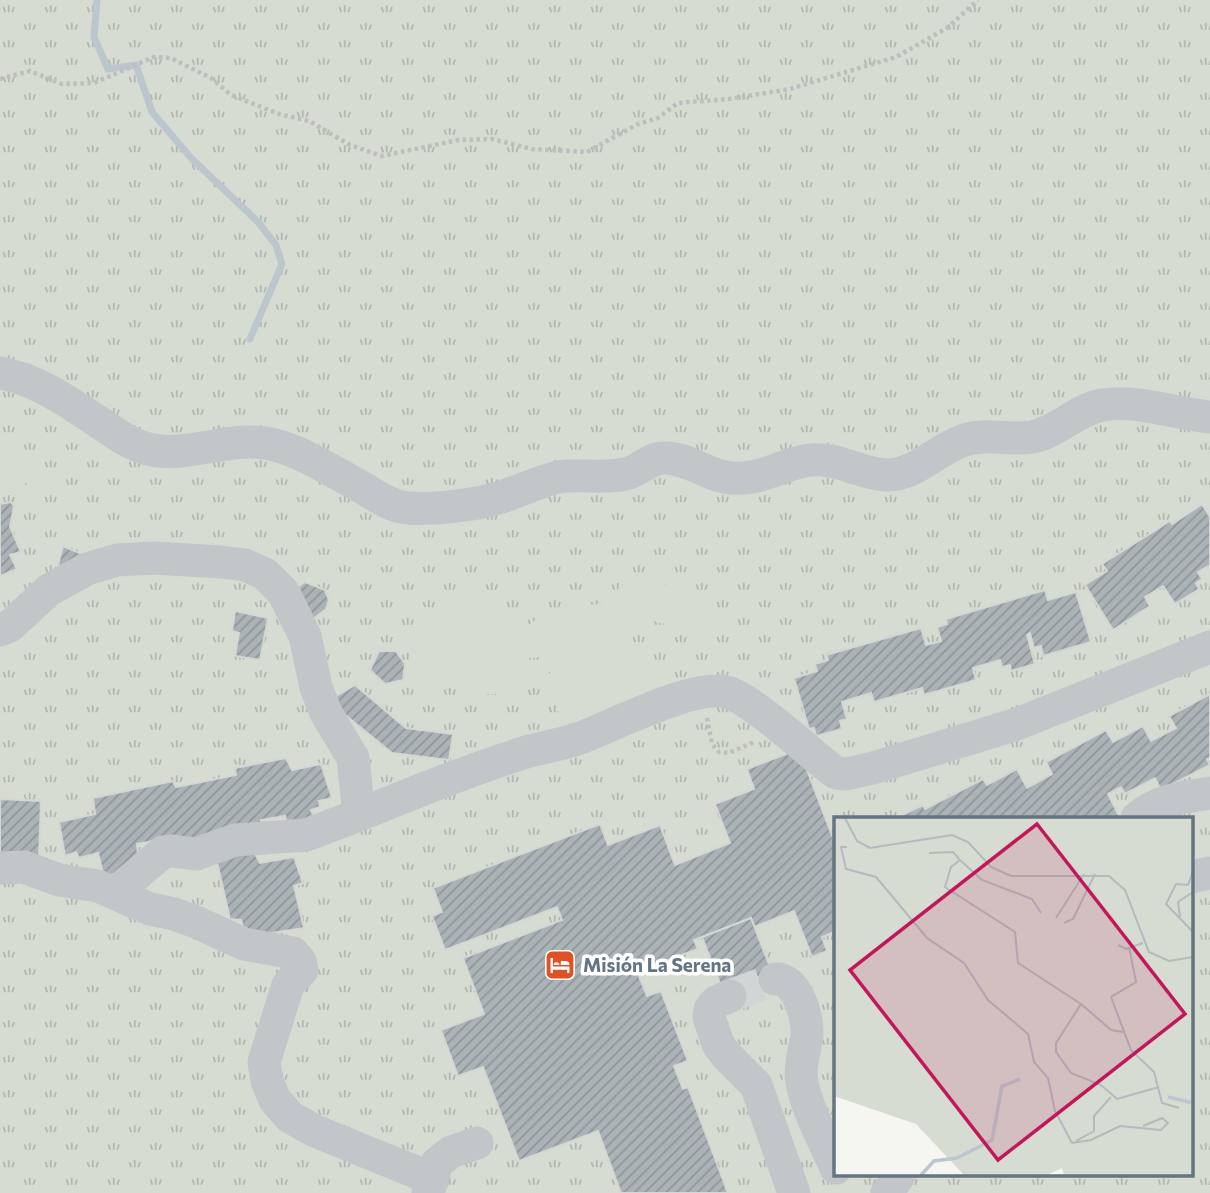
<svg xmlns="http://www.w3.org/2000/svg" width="1210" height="1193" font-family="Commissioner,sans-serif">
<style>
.grass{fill:url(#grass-tufts);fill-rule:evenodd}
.pitch{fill:#d6dcd2}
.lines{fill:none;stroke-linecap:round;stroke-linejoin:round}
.stream{stroke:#bbc7cc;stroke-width:7}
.building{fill:url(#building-hatch);stroke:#d6d6d4;stroke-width:2}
.minor-tunnel{stroke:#d1d5d5;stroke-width:33;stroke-dasharray:33 17;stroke-linecap:butt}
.path{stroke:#bcbec0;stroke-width:4.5;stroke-dasharray:3.5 3.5;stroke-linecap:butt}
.minor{stroke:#c2c6c9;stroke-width:33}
.labels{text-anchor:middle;stroke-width:7;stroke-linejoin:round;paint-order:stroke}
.poi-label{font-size:19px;font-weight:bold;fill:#647582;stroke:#fff;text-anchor:start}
.inset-river{fill:none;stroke:#bbc7cc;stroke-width:3.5}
.inset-road{fill:none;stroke:#b2babe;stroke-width:2}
.view{fill:#c2185b;fill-opacity:0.15;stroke:#c2185b;stroke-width:3.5}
.inset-edge{fill:none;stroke:#647582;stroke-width:3.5}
</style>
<defs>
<pattern id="grass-tufts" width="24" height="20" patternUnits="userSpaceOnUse" patternTransform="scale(1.75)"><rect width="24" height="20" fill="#d6dcd2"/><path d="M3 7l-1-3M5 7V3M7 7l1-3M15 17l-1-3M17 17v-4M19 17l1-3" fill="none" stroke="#b1b7b0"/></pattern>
<pattern id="building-hatch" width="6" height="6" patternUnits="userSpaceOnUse" patternTransform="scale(1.75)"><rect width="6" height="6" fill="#abb3b7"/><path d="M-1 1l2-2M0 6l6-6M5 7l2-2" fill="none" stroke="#8f969a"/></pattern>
</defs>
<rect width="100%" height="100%" fill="#f5f5f1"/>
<path class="grass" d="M0,0H1210V1193H0ZM836,818H1191V1174H836Z"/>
<g class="pitch">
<polygon points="10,453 16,454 37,471 49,474 52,484 45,495 15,477 0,484 0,456"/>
<path d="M643,573C658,574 664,587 677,593C686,597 695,593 704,599L709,606L711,628L703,637C690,639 684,634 678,622L673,620L663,624L642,617L624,624L620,632L623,647L638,641L661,699L568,736L545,678L553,670L552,662L545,657L529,658C520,676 503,704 479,691C472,688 468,682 459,681C446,679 434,685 421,684L409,675C406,660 414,621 427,613C435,607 445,613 454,610C463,607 468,597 475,592L486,593L493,597C499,618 499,623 521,629L532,623L547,609L599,604L610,597L624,583Z"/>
</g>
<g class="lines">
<polyline class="stream" points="97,0 94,37 108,69 136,65 152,112 192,159 258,222 276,245 282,264 250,339"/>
</g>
<g class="building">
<polygon points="11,502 14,506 10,527 21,552 10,555 17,569 0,576 0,504"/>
<polygon points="1202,504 1210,517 1210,565 1198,572 1202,579 1196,583 1199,589 1175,604 1163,586 1145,597 1150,606 1113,630 1085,585 1107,571 1102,564 1170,521 1172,524"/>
<polygon points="63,546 82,554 76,571 58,565"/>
<polygon points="305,582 325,590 329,600 326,609 313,619 298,587"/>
<polygon points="1045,590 1048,600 1076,592 1091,642 1043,656 1041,646 1034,648 1030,633 1027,635 1035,664 1011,671 1010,665 1002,667 1000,660 973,668 976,680 924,695 922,688 874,702 871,693 842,702 847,719 840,721 842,729 816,736 814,728 809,729 794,678 817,671 815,664 828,660 826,655 921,628 926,645 941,641 937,627 947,624 946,619"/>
<polygon points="235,611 268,618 260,660 235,656 239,633 232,631"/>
<polygon points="379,651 396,651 405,664 403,680 385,684 370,670"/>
<polygon points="355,685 406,728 453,734 449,760 392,753 328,701"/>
<polygon points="1210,694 1210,758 1207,759 1210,765 1161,790 1155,778 1125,794 1121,787 1108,794 1120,818 1082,818 1080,816 1075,818 896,818 923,805 925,809 983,779 987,785 1017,769 1027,788 1052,774 1046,762 1106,730 1113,742 1143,726 1151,741 1176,728 1169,716"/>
<polygon points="799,749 836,846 836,931 822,937 827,951 812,957 794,911 754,927 751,918 694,940 698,949 637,971 647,996 661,991 688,1061 674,1066 683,1089 688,1087 728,1193 621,1193 598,1131 519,1161 483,1067 458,1076 441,1030 484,1014 463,958 562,920 557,907 445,950 432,916 442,912 433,888 600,824 608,845 660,825 675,865 730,843 715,804 754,789 747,769"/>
<polygon points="286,758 292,770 321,764 332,798 319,801 320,807 311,810 314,818 287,824 285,816 261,820 262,828 176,845 175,837 137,844 139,866 104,877 98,853 79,858 76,852 65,856 59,822 95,814 93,798 173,781 176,787 236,775 235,768"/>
<polygon points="0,799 41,801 39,857 0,864"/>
<polygon points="253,850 260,863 294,857 303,883 294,886 304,928 246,937 241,920 230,919 217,862"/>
<polygon points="751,918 772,972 723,991 702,937"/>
</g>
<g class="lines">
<polyline class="minor-tunnel" points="730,996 775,979"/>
<g class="path">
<polyline points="0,79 30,71 62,84 94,83 154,57 171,58 211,78 231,95 279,114 309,121 350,145 382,156 458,140 492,139 532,149 587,152 638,124 658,118 678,103 729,99 790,89 896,57 947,28 978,0"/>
<polyline points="707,718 712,744 719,752 729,753 754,742"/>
</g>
<g class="minor">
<path d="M0,373C36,379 67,401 97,421C111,430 126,442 141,447C185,462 230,433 275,445C304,453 330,470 356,484C372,493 390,507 408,508C430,510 477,505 498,498C518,492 538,482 558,477C581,473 606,480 629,473C641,469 650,458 664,458C687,457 708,476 731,478C763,481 784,462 812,460C839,458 861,474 887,475C916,475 936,450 962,441C986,432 1008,441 1032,437C1058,432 1076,410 1102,405C1137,399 1175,414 1210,417"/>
<path d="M0,630L10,626L49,590L87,569L117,560L154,558L221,562L245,565L265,574L283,592L305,636L316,687L326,713L353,758L359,815C413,793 467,771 523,753C542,747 561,745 580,738C613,726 698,681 730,693C758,705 803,747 828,767L836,773L846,774L873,768L1017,724L1210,647"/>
<path d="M1137,818C1158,800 1184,797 1210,793"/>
<polyline points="0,868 24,867 59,880 98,886 150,909 174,914 196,922 244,944 293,953 300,961 302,970 288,985 264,1062 267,1081 275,1100 290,1117 315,1131 433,1179"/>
<polyline points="1191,877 1210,873"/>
<polyline points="115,893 163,852 172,851 196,854 235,840 306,835 359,815"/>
<path d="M775,979C797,977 808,1017 807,1034C805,1053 798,1068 803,1087C809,1114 825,1142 836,1168"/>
<polyline points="730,996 716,1002 710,1009 709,1017 718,1044 726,1055 756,1085 794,1193"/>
<polyline points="428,1193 437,1163 451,1152 477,1143"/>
<polyline points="887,1193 900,1174"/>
</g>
</g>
<defs>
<g id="hotel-square" transform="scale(1.575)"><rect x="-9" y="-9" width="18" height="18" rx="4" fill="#e05126" stroke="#fff"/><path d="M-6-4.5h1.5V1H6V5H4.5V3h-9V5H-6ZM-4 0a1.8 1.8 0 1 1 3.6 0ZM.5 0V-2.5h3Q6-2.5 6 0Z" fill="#fff"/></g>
</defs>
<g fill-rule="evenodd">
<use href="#hotel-square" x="560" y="965"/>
</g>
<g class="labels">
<g class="poi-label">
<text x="583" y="972">Misión La Serena</text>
</g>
</g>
<g transform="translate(834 817)">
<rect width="359" height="359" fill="#f5f5f1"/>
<path d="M0,1H359V358H230L228,351L213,358H130L82,307L0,279Z" fill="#d6dcd2"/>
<path d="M192,153L209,163L200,177L213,181L219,193L215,199L198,196L199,184L174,170L175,154L185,168Z" fill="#d6dcd2"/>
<path class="inset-river" d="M334,280L359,286M87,358L100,344L123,341L158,323L168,269L186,262"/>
<path class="inset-road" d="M11,1L23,24L36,31L118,18L134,25L157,50L177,59H275L291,73L315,135L335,144L359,140M13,30H7L12,52L42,60L93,121L130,146L154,183L194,217L200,245L214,261L221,294L238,326M95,36L119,35L126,43L117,50L111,70L181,115L184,146L247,187L222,226V235L237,256L267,268L283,282L325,270M126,43L148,63L198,82L207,96M359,54L354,68L342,67L332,87L359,115M346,100L344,85L359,75M222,101L250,57M230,106L239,102L261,57M284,128L292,132L309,126M295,130L302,165L277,180L297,233L320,255L328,286L345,291M247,187L277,213L289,215M242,324L260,314V299L277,280M238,326L257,323L286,309L327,313L334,306L328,301L309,309"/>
<path class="view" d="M203,7L351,197L164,343L16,153Z"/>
<rect width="359" height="359" class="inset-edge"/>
</g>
</svg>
